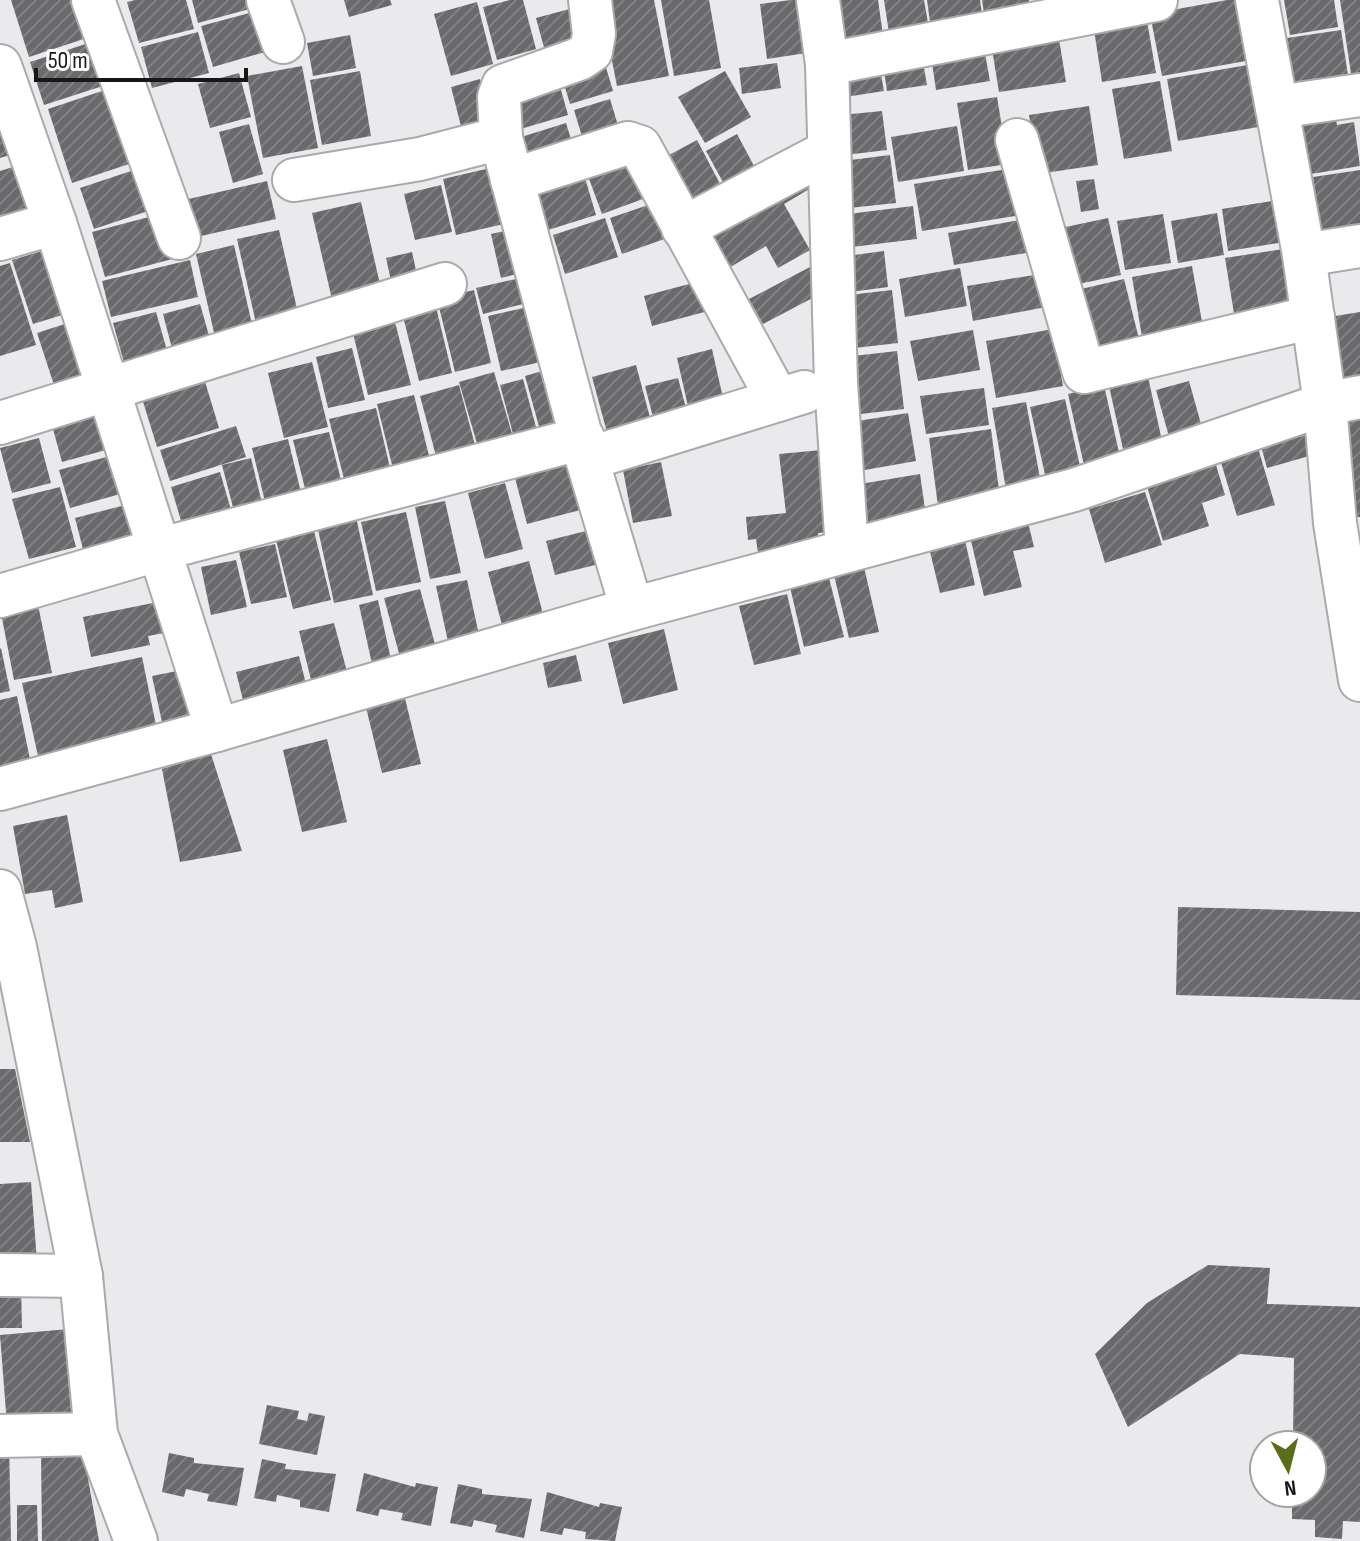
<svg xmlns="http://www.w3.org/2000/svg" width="1360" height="1541" font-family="'Sofia Sans Condensed',sans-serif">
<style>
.building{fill:url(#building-hatch)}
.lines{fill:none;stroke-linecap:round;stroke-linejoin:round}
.minor-casing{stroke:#aaaaac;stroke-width:46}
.minor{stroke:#fff;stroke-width:42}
</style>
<defs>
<pattern id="building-hatch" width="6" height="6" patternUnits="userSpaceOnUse" patternTransform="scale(2)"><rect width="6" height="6" fill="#6a696b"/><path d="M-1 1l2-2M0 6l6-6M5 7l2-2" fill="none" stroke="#828183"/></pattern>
</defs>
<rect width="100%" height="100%" fill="#eaeaec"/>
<g class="building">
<polygon points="11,0 91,0 102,33 29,57"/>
<polygon points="135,0 186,0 194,29 139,43 127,2"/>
<polygon points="192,0 255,0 257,7 198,23"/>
<polygon points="344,0 390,0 392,5 349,17"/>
<polygon points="510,0 523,0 536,49 497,60 483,7"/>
<polygon points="600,0 654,0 669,76 617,86"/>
<polygon points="661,0 709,0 721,68 674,76"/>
<polygon points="791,0 805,0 813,52 767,59 760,4"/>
<polygon points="828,0 878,0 884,42 837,50"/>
<polygon points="884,0 924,0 931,40 891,46"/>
<polygon points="927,0 980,0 984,29 932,37"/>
<polygon points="982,0 1029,0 1032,19 986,26"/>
<polygon points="1227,0 1246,0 1257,59 1162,76 1150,14"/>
<polygon points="1284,0 1334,0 1338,27 1290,35"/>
<polygon points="1340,0 1360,0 1360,86 1353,87"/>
<polygon points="477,2 493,64 451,76 434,14"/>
<polygon points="577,7 586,44 546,55 536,18"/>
<polygon points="261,10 272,50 213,67 201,26"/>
<polygon points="1146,15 1156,73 1102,82 1093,23"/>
<polygon points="1341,30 1350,88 1296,96 1287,38"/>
<polygon points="198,32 209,73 152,88 141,47"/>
<polygon points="350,35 356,68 313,76 307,43"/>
<polygon points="101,39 115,82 44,105 30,62"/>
<polygon points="1059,39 1066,82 999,92 992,49"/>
<polygon points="984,48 990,81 936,90 931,56"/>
<polygon points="921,51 927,85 887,91 882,57"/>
<polygon points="878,58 884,91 839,98 834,65"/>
<polygon points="604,61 613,91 570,104 561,74"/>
<polygon points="777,63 781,88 742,94 739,68"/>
<polygon points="1253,64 1264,126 1178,141 1167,79"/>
<polygon points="302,66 318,148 263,158 247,76"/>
<polygon points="360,71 371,136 322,145 310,80"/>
<polygon points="725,71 751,117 705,143 678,97"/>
<polygon points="239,73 251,117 210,128 198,84"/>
<polygon points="480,79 492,126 463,134 451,87"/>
<polygon points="1160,81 1172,151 1124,159 1112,89"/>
<polygon points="120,85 144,159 72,183 48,109"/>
<polygon points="561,90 568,115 517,130 510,105"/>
<polygon points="997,97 1008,164 968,170 957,103"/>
<polygon points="610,99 620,132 584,143 574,110"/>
<polygon points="1089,106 1098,165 1038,174 1029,115"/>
<polygon points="882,111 887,150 837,156 832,116"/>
<polygon points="0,113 20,152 0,158"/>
<polygon points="1335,115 1337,125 1354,122 1360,166 1305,175 1297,118"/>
<polygon points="566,123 575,152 527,167 518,138"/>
<polygon points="249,124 263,174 233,183 219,132"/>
<polygon points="957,126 964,171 898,182 891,137"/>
<polygon points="737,134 761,179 730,195 706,151"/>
<polygon points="697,140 728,199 689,219 658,161"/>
<polygon points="634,150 651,196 602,214 585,168"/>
<polygon points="890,155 896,203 840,209 835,162"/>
<polygon points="23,164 40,218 0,230 0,171"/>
<polygon points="149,165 163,206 94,229 80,188"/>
<polygon points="503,165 516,221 456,235 443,179"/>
<polygon points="808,167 818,184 784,204 810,250 778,268 766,246 722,272 698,229"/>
<polygon points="582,168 596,215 548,230 534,183"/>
<polygon points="1014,168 1021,215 922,231 914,184"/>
<polygon points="1360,170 1360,229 1322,235 1313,177"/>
<polygon points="1094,179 1099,209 1081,212 1076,181"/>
<polygon points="267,181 276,219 188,239 180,201"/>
<polygon points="441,185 452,232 415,240 404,194"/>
<polygon points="1279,200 1285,242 1228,251 1222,209"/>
<polygon points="660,201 673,236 622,254 610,218"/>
<polygon points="361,202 383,297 334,308 312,213"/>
<polygon points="913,206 917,239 844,248 840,215"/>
<polygon points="164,213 176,258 105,277 92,232"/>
<polygon points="1217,213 1224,255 1178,263 1171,221"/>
<polygon points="1163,214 1171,263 1125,270 1117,221"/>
<polygon points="605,218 618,257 565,274 553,235"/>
<polygon points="1108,218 1121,275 1074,285 1061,228"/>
<polygon points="1020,220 1026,253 954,265 948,233"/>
<polygon points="518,228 528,271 501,278 491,234"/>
<polygon points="279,230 300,322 258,332 237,239"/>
<polygon points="234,245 256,342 218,350 196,254"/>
<polygon points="52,248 72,312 33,324 12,260"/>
<polygon points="1290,248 1300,316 1236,326 1225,258"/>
<polygon points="884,251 888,287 843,293 839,257"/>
<polygon points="412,252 419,284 393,290 386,258"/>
<polygon points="190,260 198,297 111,317 102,281"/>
<polygon points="10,263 36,345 0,356 0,266"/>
<polygon points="1192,266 1204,333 1143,343 1132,277"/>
<polygon points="810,267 824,292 763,324 749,299"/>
<polygon points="960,268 967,306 905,317 899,279"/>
<polygon points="1040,274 1046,307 973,321 967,286"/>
<polygon points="533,275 539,300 483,314 476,288"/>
<polygon points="1124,279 1140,343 1093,354 1077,290"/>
<polygon points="704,280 712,310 652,326 644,296"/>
<polygon points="474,290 491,363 455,372 437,299"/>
<polygon points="892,290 898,343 846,349 840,296"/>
<polygon points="435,303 452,373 419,381 402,312"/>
<polygon points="545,303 558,358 501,371 488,316"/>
<polygon points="200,304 212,346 174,356 163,314"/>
<polygon points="156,312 170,361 127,373 113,323"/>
<polygon points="1360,312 1360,388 1340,391 1329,317"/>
<polygon points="394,318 411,385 368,395 352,329"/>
<polygon points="74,321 92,376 55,388 37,333"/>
<polygon points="1053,329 1063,386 996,398 986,341"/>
<polygon points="973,330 980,370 918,381 910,341"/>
<polygon points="352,348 365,400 328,408 316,357"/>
<polygon points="712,349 725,407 690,415 677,358"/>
<polygon points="897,351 904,409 852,415 845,357"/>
<polygon points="312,362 328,427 284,438 268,373"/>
<polygon points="636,365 652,425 608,436 592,377"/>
<polygon points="556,367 574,432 543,441 525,376"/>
<polygon points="494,372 515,444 480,454 459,382"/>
<polygon points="203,375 219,428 157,447 141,395"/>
<polygon points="1148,377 1164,450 1125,458 1109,386"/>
<polygon points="678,378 687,412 654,421 645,386"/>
<polygon points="523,379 539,438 516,445 500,385"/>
<polygon points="1189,381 1206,442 1173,451 1156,390"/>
<polygon points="459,385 475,445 436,456 420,396"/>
<polygon points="1104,385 1122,466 1086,474 1068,394"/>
<polygon points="984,388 989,425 926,434 920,396"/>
<polygon points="414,395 431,464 394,473 377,404"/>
<polygon points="1065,399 1081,471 1046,479 1030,407"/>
<polygon points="1026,402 1042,489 1007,495 992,408"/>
<polygon points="95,406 106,450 62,462 50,418"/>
<polygon points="376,408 391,472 345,483 329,419"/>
<polygon points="908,413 916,461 859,471 851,422"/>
<polygon points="1360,413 1360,517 1350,518 1339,416"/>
<polygon points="1306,421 1316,454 1267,468 1258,435"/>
<polygon points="236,426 246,457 170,481 160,450"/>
<polygon points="991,429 1000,498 938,506 929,438"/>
<polygon points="329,432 345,496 309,505 293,440"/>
<polygon points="39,438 51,483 12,493 0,448"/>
<polygon points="288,439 304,505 268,514 252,448"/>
<polygon points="1258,448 1275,505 1237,516 1220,459"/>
<polygon points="832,449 841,531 818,533 819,546 758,553 756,539 748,540 746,517 786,513 779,454"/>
<polygon points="121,453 131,491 70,508 59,470"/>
<polygon points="251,458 263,507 235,515 222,465"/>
<polygon points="571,459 584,509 527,524 514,474"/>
<polygon points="661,462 672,516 633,523 623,470"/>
<polygon points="1216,465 1225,495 1202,503 1209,526 1163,541 1147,486"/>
<polygon points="220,472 234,520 185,534 171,487"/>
<polygon points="920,474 927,523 861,534 854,485"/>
<polygon points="505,483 523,549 485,559 468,493"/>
<polygon points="60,487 76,547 29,559 12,499"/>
<polygon points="1145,492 1162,545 1105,563 1089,509"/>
<polygon points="445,501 461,573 430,579 415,507"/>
<polygon points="137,502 147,541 85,557 75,518"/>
<polygon points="406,512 421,582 376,591 361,522"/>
<polygon points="1026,514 1034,547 1013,551 1022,587 984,596 968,528"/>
<polygon points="356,517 373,595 334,603 317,525"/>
<polygon points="962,527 975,585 940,593 926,535"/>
<polygon points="590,530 599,564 555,575 546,541"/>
<polygon points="314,531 331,600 293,609 276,540"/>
<polygon points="275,544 287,597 251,604 239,552"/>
<polygon points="236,560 247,607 211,615 201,567"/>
<polygon points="529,561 543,614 502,625 488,572"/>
<polygon points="864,567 879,632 849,638 834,575"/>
<polygon points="829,578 844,637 804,647 790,587"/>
<polygon points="467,580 481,644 450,651 436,586"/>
<polygon points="420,589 436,648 400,657 384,598"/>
<polygon points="787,594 801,654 754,665 739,606"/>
<polygon points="378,600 393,669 374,673 359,605"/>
<polygon points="158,602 164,633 148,636 150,645 91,657 83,617"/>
<polygon points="38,605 52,673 14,680 1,613"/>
<polygon points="334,623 350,683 314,692 299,631"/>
<polygon points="664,629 678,690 623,704 608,643"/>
<polygon points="1,648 10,691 0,693 0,649"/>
<polygon points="576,655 582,681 548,688 543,663"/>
<polygon points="299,656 308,692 245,708 236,672"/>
<polygon points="142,657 157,730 38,756 22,683"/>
<polygon points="187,669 200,728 165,736 152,676"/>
<polygon points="401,682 421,764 382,773 362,691"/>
<polygon points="17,696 33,774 0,781 0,700"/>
<polygon points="327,739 347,822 302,832 283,750"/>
<polygon points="211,754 242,851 180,862 162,769"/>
<polygon points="67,815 83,902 55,908 52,890 25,894 13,826"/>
<polygon points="1178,907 1360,912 1360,1000 1176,995"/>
<polygon points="0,1069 15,1069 30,1142 0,1142"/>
<polygon points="31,1182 37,1262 0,1264 0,1184"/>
<polygon points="1208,1265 1270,1268 1267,1304 1360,1307 1360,1522 1343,1521 1342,1539 1315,1537 1315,1520 1292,1519 1292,1493 1312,1493 1312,1445 1293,1445 1294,1358 1240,1354 1128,1427 1095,1354 1147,1303"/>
<polygon points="0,1286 21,1286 22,1328 0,1328"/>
<polygon points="69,1329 77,1419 7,1425 0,1335"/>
<polygon points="267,1405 299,1411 297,1419 307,1421 309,1413 325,1416 317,1455 259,1444"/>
<polygon points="0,1441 9,1441 11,1541 0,1541"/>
<polygon points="41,1449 83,1450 99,1541 42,1541"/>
<polygon points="169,1453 194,1458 194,1463 244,1468 237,1506 207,1501 209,1494 186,1489 184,1497 162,1492"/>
<polygon points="262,1459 286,1464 285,1469 336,1474 329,1512 300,1507 300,1500 277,1495 276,1502 254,1498"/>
<polygon points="364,1473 415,1487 416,1483 438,1487 431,1526 401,1520 403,1513 380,1509 378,1516 356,1511"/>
<polygon points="458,1484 482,1489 482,1494 532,1499 524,1538 495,1532 497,1525 474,1520 472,1527 450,1523"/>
<polygon points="547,1492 599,1507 600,1503 622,1507 615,1541 585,1539 586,1532 564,1528 562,1535 540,1531"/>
<polygon points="17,1505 37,1505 38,1541 17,1541"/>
</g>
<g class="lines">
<g class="minor-casing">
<g id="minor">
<polyline points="93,0 179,238"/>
<polyline points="268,0 283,42"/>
<polyline points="590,0 594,34 591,51 579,59 503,86 499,97 501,138 587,459 632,609"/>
<polyline points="818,0 827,64 836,383 847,550"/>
<polyline points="1257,0 1304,255 1325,404 1335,523 1360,680"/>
<polyline points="827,64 1156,0"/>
<polyline points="0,66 55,223 217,730"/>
<polyline points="1277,107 1360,95"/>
<polyline points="1017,140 1084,372 1313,317"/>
<polyline points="294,180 420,159 501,138"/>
<polyline points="512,180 628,143 640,147 778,400"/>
<polyline points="683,228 829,151"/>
<polyline points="0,239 55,223"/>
<polyline points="1304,255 1360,246"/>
<polyline points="0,423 445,284"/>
<polyline points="587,459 804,392"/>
<polyline points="0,596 161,549 583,438"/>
<polyline points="0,789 217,730 632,609 1074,490 1325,404 1360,397"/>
<polyline points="0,891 15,947 81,1276 96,1434 136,1541"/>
<polyline points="0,1275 81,1276"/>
<polyline points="0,1436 96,1434"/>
</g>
</g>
<use href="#minor" class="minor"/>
</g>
<g transform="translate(1288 1469) rotate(173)"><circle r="38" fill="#ffffff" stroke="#a2a2a3" stroke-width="2"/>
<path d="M0-6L14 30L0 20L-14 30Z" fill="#5c6d19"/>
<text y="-12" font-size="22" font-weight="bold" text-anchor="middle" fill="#171718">N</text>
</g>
<path d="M36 68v12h210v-12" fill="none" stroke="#171718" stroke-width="4"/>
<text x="48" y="68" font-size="24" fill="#171718" stroke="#ffffff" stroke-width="6" paint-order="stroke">50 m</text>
</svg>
